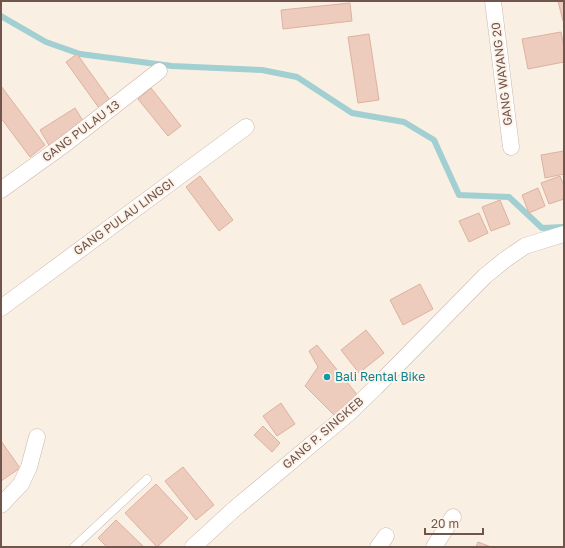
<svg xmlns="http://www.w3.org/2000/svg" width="565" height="548" font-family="'Golos Text',sans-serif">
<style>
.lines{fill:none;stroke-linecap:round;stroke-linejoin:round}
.stream{stroke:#a1cfd2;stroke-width:6}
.building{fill:#edccbd;stroke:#deb19f}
.service-casing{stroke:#cab6ab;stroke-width:9}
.minor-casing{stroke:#cab6ab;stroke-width:17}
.service{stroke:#fff;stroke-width:8}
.minor{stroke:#fff;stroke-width:16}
.culture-dot{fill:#0f9aa8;stroke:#fdf3e9;stroke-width:1.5}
.labels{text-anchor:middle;stroke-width:4;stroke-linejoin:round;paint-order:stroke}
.street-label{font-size:12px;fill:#70554c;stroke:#fdf3e9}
.culture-label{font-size:12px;fill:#0d838f;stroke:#fdf3e9;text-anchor:start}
</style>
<rect width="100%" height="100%" fill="#faefe3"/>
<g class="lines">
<polyline class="stream" points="1,16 46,42 80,54 172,66 262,70 297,77 352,113 404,122 434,140 459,195 509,197 542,228 564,227"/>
</g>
<g class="building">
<polygon points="558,1 564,1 564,21 563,21"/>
<polygon points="350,3 352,21 283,29 281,10"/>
<polygon points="561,32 564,48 564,62 528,69 522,39"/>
<polygon points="369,34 379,100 358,103 348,37"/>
<polygon points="77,54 110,100 99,108 66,62"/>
<polygon points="1,86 45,145 30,157 1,118"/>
<polygon points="151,88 181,126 168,136 138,99"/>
<polygon points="75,108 85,124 50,147 40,130"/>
<polygon points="564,151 564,174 545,178 541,155"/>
<polygon points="200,176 233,220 219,231 186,187"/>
<polygon points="560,176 564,186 564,199 549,204 541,183"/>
<polygon points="538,188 545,206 529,213 522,195"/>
<polygon points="500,200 510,224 491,231 482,207"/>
<polygon points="479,213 488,233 469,242 459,221"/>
<polygon points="420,284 433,309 403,325 390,300"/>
<polygon points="366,330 384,353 359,373 341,350"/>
<polygon points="317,345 359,397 336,417 305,386 318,367 309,351"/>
<polygon points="281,403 295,424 277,436 263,416"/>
<polygon points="263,426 280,443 272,452 254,435"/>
<polygon points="1,441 20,468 1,481"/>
<polygon points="183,467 214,505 196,520 165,481"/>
<polygon points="156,484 188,518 157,547 125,513"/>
<polygon points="116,520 144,547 107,547 98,538"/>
<polygon points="478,542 491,547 476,547"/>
</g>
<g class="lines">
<g class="service-casing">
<polyline id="service" points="74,547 147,479"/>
</g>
<g class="minor-casing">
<g id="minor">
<polyline points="493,1 511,147"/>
<polyline points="1,190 65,144 159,71"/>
<polyline points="1,308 246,127"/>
<polyline points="1,505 21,484 29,467 37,437"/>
<polyline points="193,547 232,511 349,413 376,387 485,276 506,259 525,246 564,234"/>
<polyline points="378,547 386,536"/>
<polyline points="434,547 453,517"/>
</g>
</g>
<use href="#service" class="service"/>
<use href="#minor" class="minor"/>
</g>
<circle class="culture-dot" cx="327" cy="377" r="4"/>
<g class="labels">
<g class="street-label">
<text transform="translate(502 74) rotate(-97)" y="4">GANG WAYANG 20</text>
<text transform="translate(81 131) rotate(-37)" y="4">GANG PULAU 13</text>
<text transform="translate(124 217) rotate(-36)" y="4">GANG PULAU LINGGI</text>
<text transform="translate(323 433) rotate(-41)" y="4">GANG P. SINGKEB</text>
</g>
<g class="culture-label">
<text x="335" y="381">Bali Rental Bike</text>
</g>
</g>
<rect width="565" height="548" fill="none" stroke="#70554c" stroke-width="4"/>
<path d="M425 528v6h58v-6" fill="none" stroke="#70554c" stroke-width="2"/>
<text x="431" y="528" font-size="12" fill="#70554c" stroke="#fdf3e9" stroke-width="3" paint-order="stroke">20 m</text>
</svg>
